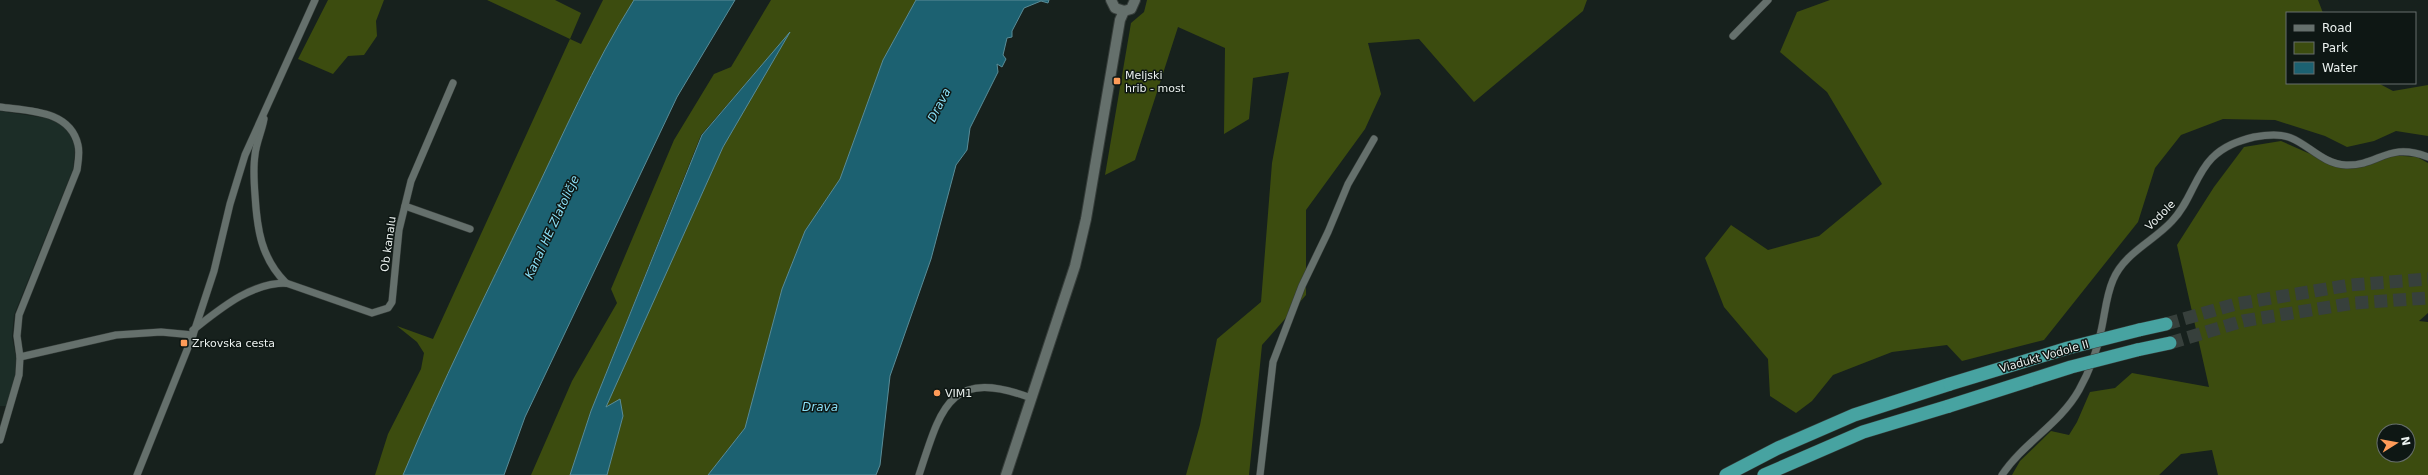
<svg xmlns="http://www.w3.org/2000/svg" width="2428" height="475" font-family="'DejaVu Sans',sans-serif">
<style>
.built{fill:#1c2d27}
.green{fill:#3c4c0f;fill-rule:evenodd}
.water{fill:#1c6171;stroke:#5a8c97}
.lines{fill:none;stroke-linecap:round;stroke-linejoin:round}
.highway-tunnel{stroke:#37403c;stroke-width:13;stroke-dasharray:13 6;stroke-linecap:butt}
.street-casing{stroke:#363d3a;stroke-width:8}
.secondary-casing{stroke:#363d3a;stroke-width:12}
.highway-casing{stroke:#363d3a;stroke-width:14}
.street{stroke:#65706c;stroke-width:7}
.secondary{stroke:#65706c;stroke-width:10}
.highway{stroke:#47a3a1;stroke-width:13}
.highway-bridge-casing{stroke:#363d3a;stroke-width:14;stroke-linecap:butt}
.highway-bridge{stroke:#47a3a1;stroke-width:13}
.poi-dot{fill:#fe9b58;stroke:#0e1714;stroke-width:1.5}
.labels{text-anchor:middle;stroke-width:3;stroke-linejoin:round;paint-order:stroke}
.poi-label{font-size:11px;fill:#ebf1ef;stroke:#0e1714;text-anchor:start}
.street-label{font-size:11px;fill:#ebf1ef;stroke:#0e1714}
.water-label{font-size:12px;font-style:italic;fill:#8adff6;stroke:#0e1714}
</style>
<rect width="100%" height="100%" fill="#17211d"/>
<polygon class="built" points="0,111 46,118 60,124 70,134 75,147 73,169 14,315 12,337 16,357 15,375 7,406 0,406"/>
<g class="green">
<polygon points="328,0 384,0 376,21 377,36 364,55 348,56 333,74 298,59"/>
<path d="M487,0H555L581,13L570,39L581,44L603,0H634C593,65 562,137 528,207C485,296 441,384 403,475H375L388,434L421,369L424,353L417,342L397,326L433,339L570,39Z"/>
<polygon points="771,0 916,0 883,60 840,179 805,231 782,289 745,428 708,475 607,475 623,416 605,408 723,147 788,35 701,135 591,411 570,475 531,475 572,381 617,303 611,289 674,140 714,74 731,67"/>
<polygon points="1147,0 1587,0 1583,11 1474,102 1419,39 1368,43 1381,94 1365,129 1306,210 1306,295 1262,345 1249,475 1186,475 1200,425 1217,339 1261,302 1272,163 1289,72 1253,78 1249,119 1224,134 1225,48 1178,27 1135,160 1105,175 1131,23 1144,12"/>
<polygon points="1830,0 2318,0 2323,13 2287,13 2287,83 2378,83 2393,91 2428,85 2428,136 2396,131 2374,141 2347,147 2325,136 2275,120 2223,119 2181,135 2155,168 2138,222 2044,340 1962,361 1947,345 1892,352 1833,375 1812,401 1796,413 1770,396 1768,359 1724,307 1705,258 1731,225 1768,250 1819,236 1882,184 1827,92 1780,52 1797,12"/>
<path d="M2281,141L2308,153L2350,164L2389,155L2417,157L2428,163V313L2419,321L2428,322V475H2218L2212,450L2181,454L2159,475H2012L2020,461L2051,431L2069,435L2077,422L2090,392L2115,388L2132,373L2209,387L2177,245L2214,187L2244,147ZM2384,431H2408V455H2384Z"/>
</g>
<g class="water">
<path d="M634,0H735L677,97L525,417L504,475H403C441,384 485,296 528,207C562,137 593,65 634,0Z"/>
<polygon points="916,0 1049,0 1048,3 1041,1 1024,8 1012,31 1012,37 1007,38 1003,55 1006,59 1002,67 997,64 998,72 970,128 967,150 956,165 931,259 890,376 880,465 876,475 708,475 745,428 782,289 805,231 840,179 883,60"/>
<polygon points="790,32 723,147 606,407 620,399 623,416 607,475 570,475 591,411 702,135"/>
</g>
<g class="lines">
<g class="highway-tunnel">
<polyline points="2166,324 2236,304 2350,285 2428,279"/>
<polyline points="2170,343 2243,321 2354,303 2428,298"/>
</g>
<g class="street-casing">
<g id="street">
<polyline points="1733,36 1768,0"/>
<path d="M0,107C29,111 70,110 78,145C80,153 78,163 77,170L19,315L17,336L20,357L19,375L0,440"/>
<path d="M264,119C262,131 256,143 255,155C253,168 254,182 255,195C257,229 261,258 286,283"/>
<polyline points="405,206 470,229"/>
<path d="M193,330C220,309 250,283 286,283L372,313L388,308L392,302L399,230L411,181L453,83"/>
<polyline points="20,357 116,335 161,332 193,335"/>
<polyline points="137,475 193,335 214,271 230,204 245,155 315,0"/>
<path d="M919,475C941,408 949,367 1031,398"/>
<polyline points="1260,475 1273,362 1302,286 1328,232 1348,184 1374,139"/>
<path d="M2002,475C2023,443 2060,424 2079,390C2089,372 2097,351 2101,331C2105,314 2106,296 2113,280C2124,253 2154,241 2172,221C2190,203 2195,175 2212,158C2224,146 2238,141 2254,137C2265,135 2280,133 2291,138C2309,145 2323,164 2346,165C2379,166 2388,141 2428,157"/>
</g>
</g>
<g class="secondary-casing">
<g id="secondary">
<polyline points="1111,0 1115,8 1124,11 1131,9 1135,0"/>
<polyline points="1006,475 1075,266 1086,219 1120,20 1124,11"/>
</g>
</g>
<g class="highway-casing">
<g id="highway">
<polyline points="2139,330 2166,324"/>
<polyline points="2137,350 2170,343"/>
<polyline points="1726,475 1778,448 1854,415 1950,384"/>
<polyline points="1764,475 1863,432 1949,406"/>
</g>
</g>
<use href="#street" class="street"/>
<use href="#secondary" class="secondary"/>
<use href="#highway" class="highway"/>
<g class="highway-bridge-casing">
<g id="highway-bridge">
<polyline points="1950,384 2068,348 2139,330"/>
<polyline points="1949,406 2071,367 2137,350"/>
</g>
</g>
<use href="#highway-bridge" class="highway-bridge"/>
</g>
<g class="poi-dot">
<rect x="1113" y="77" width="8" height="8" rx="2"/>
<rect x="180" y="339" width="8" height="8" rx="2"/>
<circle cx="937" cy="393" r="4"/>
</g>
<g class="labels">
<g class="poi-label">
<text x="1125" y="79">Meljski<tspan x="1125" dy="13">hrib - most</tspan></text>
<text x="192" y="347">Zrkovska cesta</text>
<text x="945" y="397">VIM1</text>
</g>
<g class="street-label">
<text transform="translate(2160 215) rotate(-45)" y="4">Vodole</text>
<text transform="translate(388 244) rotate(-82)" y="4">Ob kanalu</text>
<text transform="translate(2044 356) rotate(-16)" y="4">Viadukt Vodole II</text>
</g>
<g class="water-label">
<text transform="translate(939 105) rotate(-63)" y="4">Drava</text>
<text transform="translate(552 227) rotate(-65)" y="4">Kanal HE Zlatoličje</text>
<text x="820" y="411">Drava</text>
</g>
</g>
<rect x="2286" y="12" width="130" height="72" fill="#0e1714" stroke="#666e6c"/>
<rect x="2294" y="25" width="20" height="6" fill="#65706c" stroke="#666e6c"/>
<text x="2322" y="32" font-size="12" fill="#ebf1ef">Road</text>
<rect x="2294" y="42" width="20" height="12" fill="#3c4c0f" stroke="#666e6c"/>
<text x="2322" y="52" font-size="12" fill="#ebf1ef">Park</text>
<rect x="2294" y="62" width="20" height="12" fill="#1c6171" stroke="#666e6c"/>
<text x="2322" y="72" font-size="12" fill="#ebf1ef">Water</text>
<g transform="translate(2396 443) rotate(79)"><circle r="19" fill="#0e1714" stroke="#666e6c"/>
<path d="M0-3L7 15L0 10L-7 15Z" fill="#fe9b58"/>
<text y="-6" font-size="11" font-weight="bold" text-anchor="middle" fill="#ebf1ef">N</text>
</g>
</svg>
